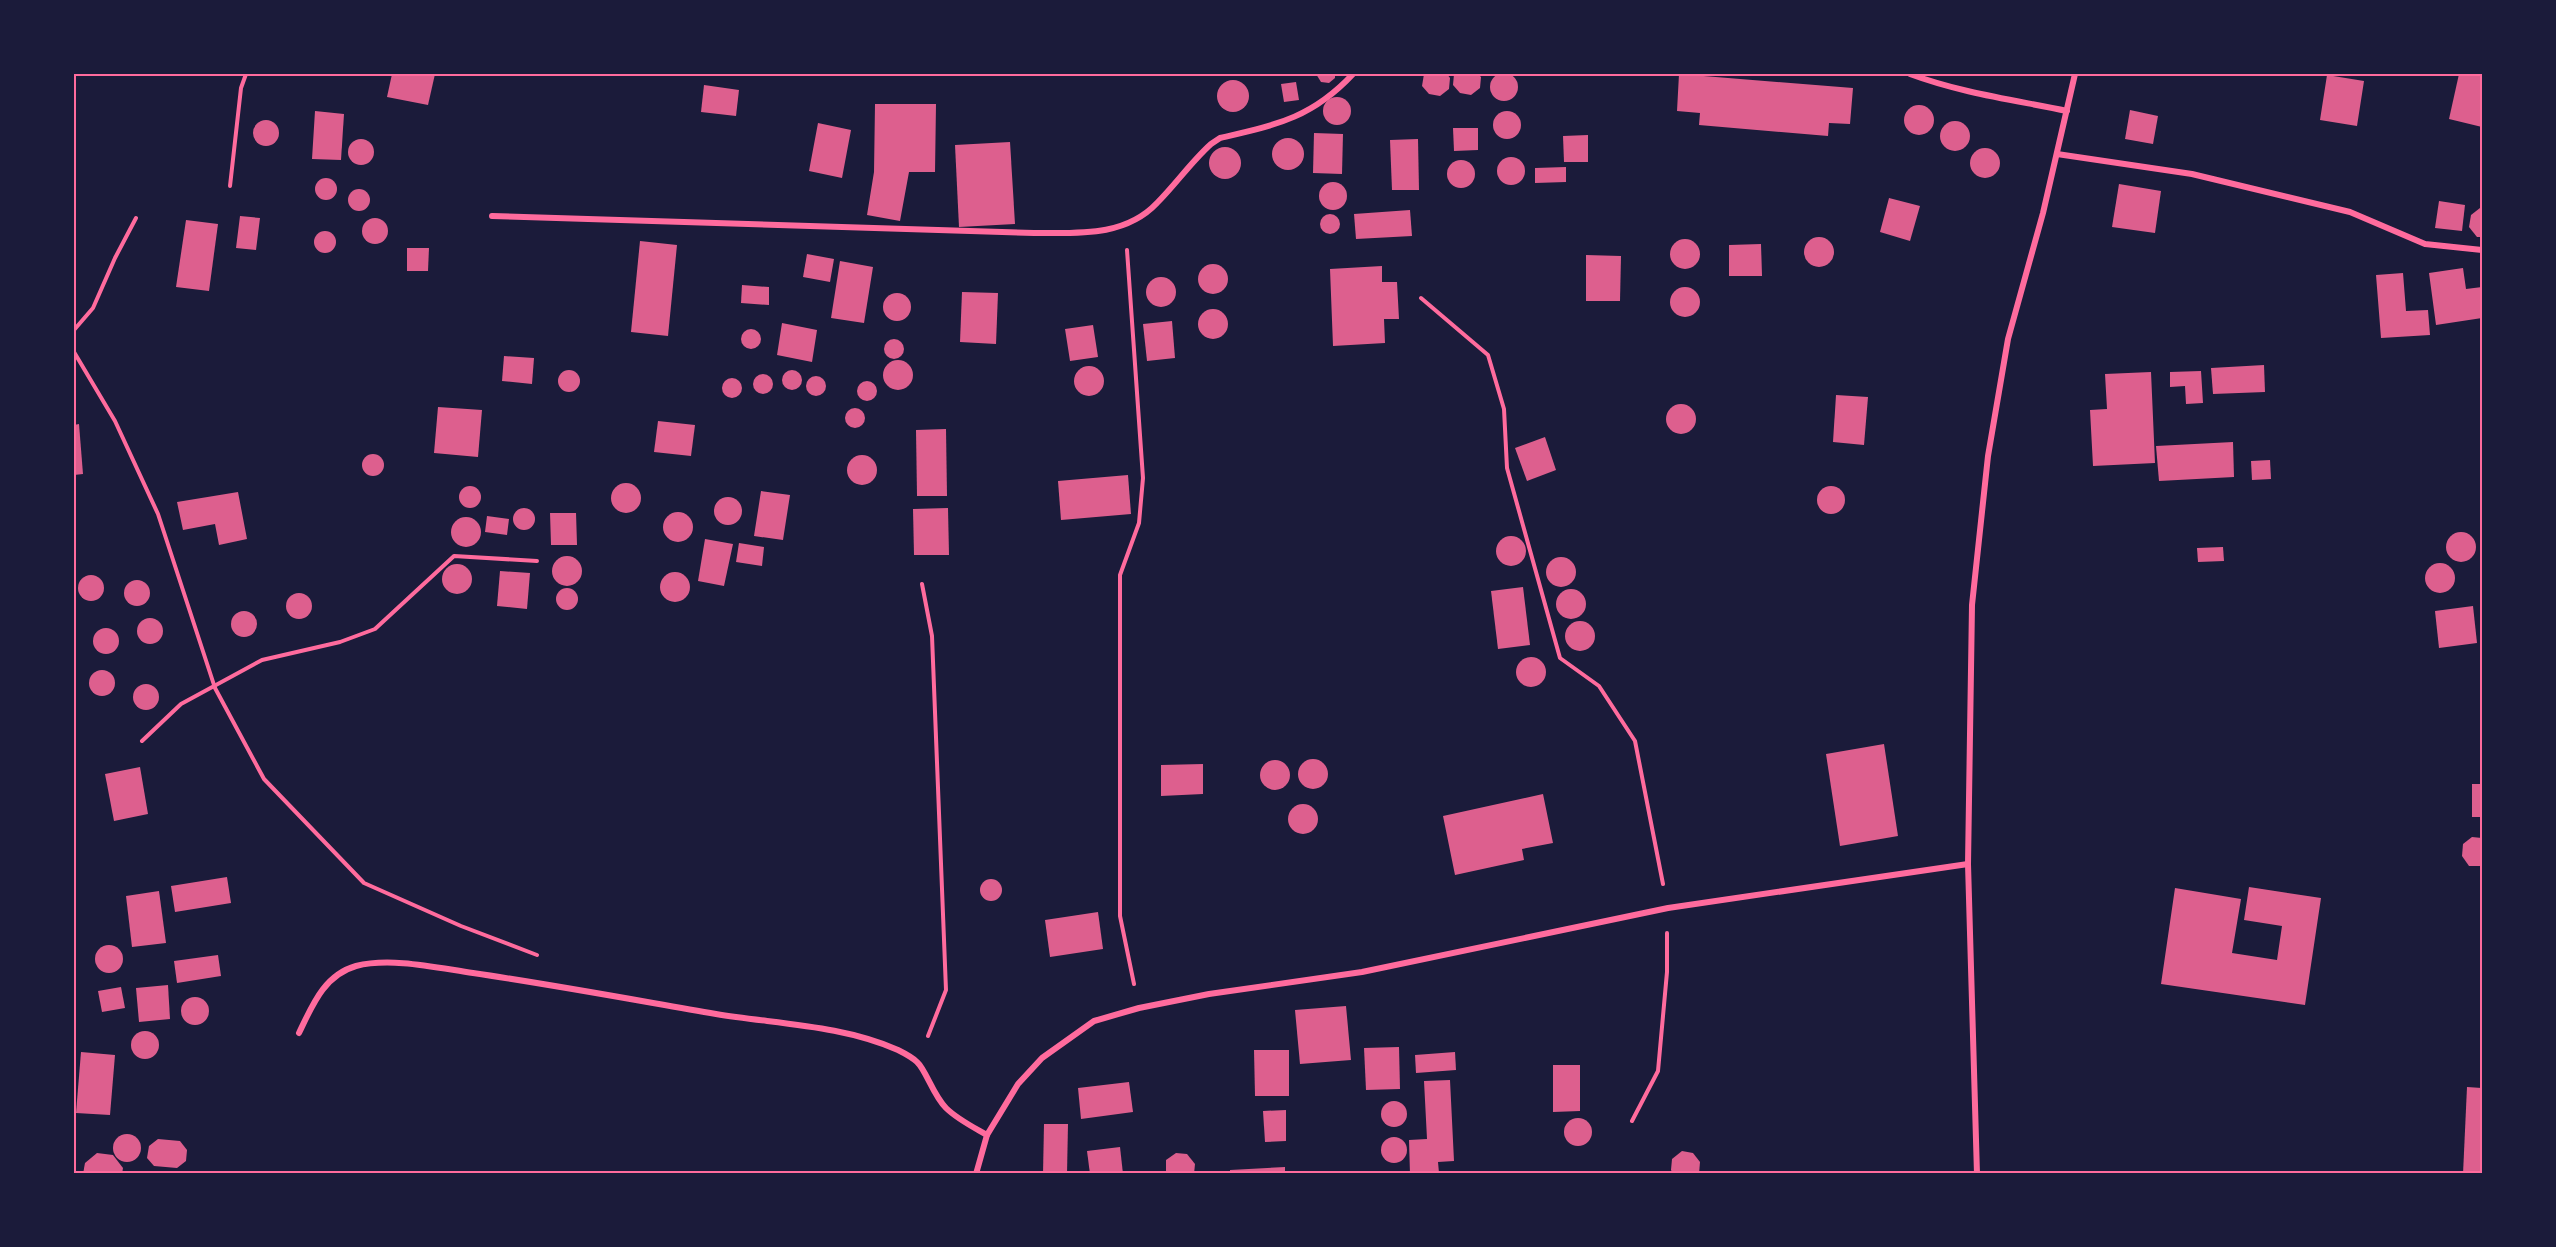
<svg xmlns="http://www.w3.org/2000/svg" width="2556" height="1247" font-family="'PT Sans Narrow',sans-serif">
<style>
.building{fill:#dd5f8e}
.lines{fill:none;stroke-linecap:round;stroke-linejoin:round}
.path{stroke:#ff6b9d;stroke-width:4}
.minor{stroke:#ff6b9d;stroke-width:6}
.neatline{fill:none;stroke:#ff6b9d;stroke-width:2}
</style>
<rect width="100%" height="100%" fill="#1b1b3a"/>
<g class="building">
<circle cx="1504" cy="87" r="14"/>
<polygon points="392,74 435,74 428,105 387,97"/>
<polygon points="1316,74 1335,74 1335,78 1329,83 1321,82"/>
<polygon points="1424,74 1447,74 1450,78 1449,89 1440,96 1429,94 1422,86"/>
<polygon points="1454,74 1478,74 1481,77 1480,88 1471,95 1460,93 1453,85"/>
<polygon points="1679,74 1853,88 1850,124 1829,123 1828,136 1699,125 1700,113 1677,111"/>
<polygon points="2459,74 2482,74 2482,127 2449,119"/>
<polygon points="2327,75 2364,81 2357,126 2320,120"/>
<circle cx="1233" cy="96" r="16"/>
<polygon points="1296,82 1299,100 1284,102 1281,84"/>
<polygon points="704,85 739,90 736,116 701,112"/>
<circle cx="1337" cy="111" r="14"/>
<polygon points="875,104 936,104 935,172 909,172 900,221 867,215 874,172"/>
<circle cx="1919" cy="120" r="15"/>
<polygon points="2130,110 2158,116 2153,144 2125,139"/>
<polygon points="315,111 344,114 341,160 312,159"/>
<circle cx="1507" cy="125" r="14"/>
<circle cx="266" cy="133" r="13"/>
<circle cx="1955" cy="136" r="15"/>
<polygon points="818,123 851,130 842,178 809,171"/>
<polygon points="1453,128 1478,128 1478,150 1454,151"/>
<polygon points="1314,133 1343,134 1342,174 1313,173"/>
<polygon points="1588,135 1588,162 1564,162 1563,136"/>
<circle cx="1288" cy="154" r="16"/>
<circle cx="361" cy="152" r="13"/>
<polygon points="1418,139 1419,190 1392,190 1390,140"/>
<polygon points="1010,142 1015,224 959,227 955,145"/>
<circle cx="1225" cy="163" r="16"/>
<circle cx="1985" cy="163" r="15"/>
<circle cx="1511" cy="171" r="14"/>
<circle cx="1461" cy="174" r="14"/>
<polygon points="1566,167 1566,182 1535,183 1535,168"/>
<circle cx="326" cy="189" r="11"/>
<circle cx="1333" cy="196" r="14"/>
<polygon points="2119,184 2161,191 2155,233 2112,227"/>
<circle cx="359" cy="200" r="11"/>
<polygon points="1889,198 1920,206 1910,241 1880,232"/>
<polygon points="2439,201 2465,205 2462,231 2435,228"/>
<polygon points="2480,208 2482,208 2482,237 2477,237 2469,227 2471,215"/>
<polygon points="1410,210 1412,236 1356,239 1354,214"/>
<circle cx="1330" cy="224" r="10"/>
<polygon points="240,216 260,218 256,250 236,248"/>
<circle cx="375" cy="231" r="13"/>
<polygon points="186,220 218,224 209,291 176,287"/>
<circle cx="325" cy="242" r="11"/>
<circle cx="1819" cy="252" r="15"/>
<circle cx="1685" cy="254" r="15"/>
<polygon points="640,241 677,245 668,336 631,332"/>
<polygon points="1761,244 1762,276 1729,276 1729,245"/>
<polygon points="407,248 429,248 428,271 407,271"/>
<polygon points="807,254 834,259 830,282 803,277"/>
<polygon points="1586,255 1621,256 1620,301 1586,301"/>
<polygon points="840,261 873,267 864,323 831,318"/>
<circle cx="1213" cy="279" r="15"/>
<polygon points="1382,266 1382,282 1397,282 1399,319 1384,319 1385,343 1333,346 1330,269"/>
<polygon points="2463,268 2466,289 2482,287 2482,318 2436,325 2429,273"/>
<polygon points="2403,273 2406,311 2428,310 2430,335 2381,338 2376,275"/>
<circle cx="1161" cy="292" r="15"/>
<polygon points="742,285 769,287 769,305 741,303"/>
<circle cx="1685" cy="302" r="15"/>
<polygon points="962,292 998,293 996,344 960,342"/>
<circle cx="897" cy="307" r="14"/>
<circle cx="1213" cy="324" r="15"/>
<polygon points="1172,321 1175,358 1147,361 1143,324"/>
<polygon points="782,323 817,330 812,362 777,355"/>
<polygon points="1093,325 1098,357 1070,361 1065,329"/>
<circle cx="751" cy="339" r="10"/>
<circle cx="894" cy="349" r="10"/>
<polygon points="504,356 534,358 532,384 502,381"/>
<circle cx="898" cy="375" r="15"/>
<polygon points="2264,365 2265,392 2213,394 2211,368"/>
<circle cx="1089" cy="381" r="15"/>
<circle cx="569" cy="381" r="11"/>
<circle cx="792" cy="380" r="10"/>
<polygon points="2201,371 2203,403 2186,404 2185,386 2170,387 2170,372"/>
<polygon points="2151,372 2155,463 2093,466 2090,410 2107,409 2105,374"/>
<circle cx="763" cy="384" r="10"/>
<circle cx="816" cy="386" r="10"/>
<circle cx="732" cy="388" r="10"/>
<circle cx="867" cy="391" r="10"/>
<polygon points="1836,395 1868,397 1864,445 1833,442"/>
<circle cx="1681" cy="419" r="15"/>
<polygon points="438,407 482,410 478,457 434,453"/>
<circle cx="855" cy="418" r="10"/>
<polygon points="658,421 695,425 691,456 654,452"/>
<polygon points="79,424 83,474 74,475 74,425"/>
<polygon points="946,429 947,496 917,496 916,430"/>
<polygon points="1545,437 1556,470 1527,481 1515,448"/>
<polygon points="2233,442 2234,477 2159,481 2156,446"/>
<circle cx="373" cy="465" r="11"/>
<circle cx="862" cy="470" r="15"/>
<polygon points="2270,460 2271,479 2252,480 2251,461"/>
<polygon points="1128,475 1131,514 1061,520 1058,481"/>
<circle cx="626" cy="498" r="15"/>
<circle cx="470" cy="497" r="11"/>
<circle cx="1831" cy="500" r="14"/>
<polygon points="761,491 790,495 783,540 754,536"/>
<polygon points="238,492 247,539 219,545 215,524 183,530 177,502"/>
<circle cx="728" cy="511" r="14"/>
<circle cx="524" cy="519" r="11"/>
<polygon points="948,508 949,555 914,555 913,509"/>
<circle cx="678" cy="527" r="15"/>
<polygon points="550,513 576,513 577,545 551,545"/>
<polygon points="487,516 509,519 507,535 485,532"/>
<circle cx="466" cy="532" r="15"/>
<circle cx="2461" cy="547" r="15"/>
<circle cx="1511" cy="551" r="15"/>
<polygon points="705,539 733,544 724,586 698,581"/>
<polygon points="739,543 764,547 762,566 736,562"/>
<polygon points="2223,547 2224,561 2198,562 2197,548"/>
<circle cx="567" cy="571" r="15"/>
<circle cx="1561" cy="572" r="15"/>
<circle cx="2440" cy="578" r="15"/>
<circle cx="457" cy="579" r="15"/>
<polygon points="500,571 530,573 527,609 497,606"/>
<circle cx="675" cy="587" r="15"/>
<circle cx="91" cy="588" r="13"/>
<circle cx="137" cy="593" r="13"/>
<polygon points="1523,587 1530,645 1498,649 1491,591"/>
<circle cx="567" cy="599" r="11"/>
<circle cx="1571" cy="604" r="15"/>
<circle cx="299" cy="606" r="13"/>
<polygon points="2473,606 2477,643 2439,648 2435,611"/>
<circle cx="244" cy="624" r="13"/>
<circle cx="150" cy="631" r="13"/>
<circle cx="1580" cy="636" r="15"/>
<circle cx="106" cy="641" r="13"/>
<circle cx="1531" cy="672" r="15"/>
<circle cx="102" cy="683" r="13"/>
<circle cx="146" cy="697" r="13"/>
<polygon points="1884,744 1898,836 1840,846 1826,754"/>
<circle cx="1313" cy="774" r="15"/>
<circle cx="1275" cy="775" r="15"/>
<polygon points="1203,764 1203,794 1161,796 1161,765"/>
<polygon points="140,767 148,814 114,821 105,774"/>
<rect x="2472" y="784" width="10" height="33"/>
<polygon points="1543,794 1553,843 1522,849 1524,860 1455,875 1443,816"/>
<circle cx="1303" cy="819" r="15"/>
<polygon points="2472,837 2482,838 2481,866 2469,866 2462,856 2463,844"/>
<polygon points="227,877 231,903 175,912 171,886"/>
<circle cx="991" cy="890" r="11"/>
<polygon points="2249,887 2321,898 2305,1005 2161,984 2175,888 2241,899 2232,953 2277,960 2282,926 2244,920"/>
<polygon points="159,891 166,943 132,947 126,896"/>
<polygon points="1098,912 1103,949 1050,957 1045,920"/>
<circle cx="109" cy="959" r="14"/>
<polygon points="218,955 221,976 177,983 174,961"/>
<polygon points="168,985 170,1019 139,1022 136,988"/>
<polygon points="121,987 125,1008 102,1012 98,991"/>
<circle cx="195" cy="1011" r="14"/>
<polygon points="1346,1006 1351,1060 1300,1064 1295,1010"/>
<circle cx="145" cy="1045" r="14"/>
<polygon points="1399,1047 1400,1089 1366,1090 1364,1048"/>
<polygon points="1254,1050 1289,1050 1289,1096 1255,1096"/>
<polygon points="81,1052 115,1055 110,1115 76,1113"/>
<polygon points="1455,1052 1456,1070 1416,1073 1415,1055"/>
<polygon points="1553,1065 1580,1065 1580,1111 1553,1112"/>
<polygon points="1450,1080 1454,1161 1438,1162 1439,1173 1410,1174 1409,1140 1427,1139 1424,1081"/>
<polygon points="1129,1082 1133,1112 1081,1119 1078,1088"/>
<polygon points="2467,1087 2482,1088 2482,1174 2463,1174"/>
<circle cx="1394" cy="1114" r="13"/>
<polygon points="1286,1110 1286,1141 1265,1142 1263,1111"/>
<circle cx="1578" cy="1132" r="14"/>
<polygon points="1044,1124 1068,1124 1067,1174 1043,1174"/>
<circle cx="127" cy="1148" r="14"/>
<circle cx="1394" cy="1150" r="13"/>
<polygon points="158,1139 180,1141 187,1150 186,1161 177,1168 154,1166 147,1158 149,1146"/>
<polygon points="1120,1147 1123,1174 1090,1174 1087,1151"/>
<polygon points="1682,1151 1693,1153 1700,1162 1699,1174 1673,1174 1671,1170 1672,1159"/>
<polygon points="97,1153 113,1155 123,1168 122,1174 83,1174 85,1163"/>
<polygon points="1176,1153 1187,1154 1195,1164 1194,1174 1166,1174 1166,1160"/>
<polygon points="1285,1167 1285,1174 1230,1174 1230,1170"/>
</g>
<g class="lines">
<g class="path">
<polyline points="230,186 241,88 246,74"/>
<polyline points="1127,250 1143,478 1139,523 1120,575 1120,916 1134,984"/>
<polyline points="1421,298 1488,355 1504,409 1507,468 1560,658 1599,686 1635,741 1663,884"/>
<polyline points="74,330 93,308 115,258 136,218"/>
<polyline points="74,352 115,421 158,514 215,688 264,779 364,883 461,926 537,955"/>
<polyline points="922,584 932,636 946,990 928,1036"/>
<polyline points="142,741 181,704 262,660 340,642 375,629 454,556 537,561"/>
<polyline points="1632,1121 1658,1071 1667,972 1667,933"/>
</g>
<g class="minor">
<path d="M1910,74C1961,93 2014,100 2067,111"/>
<polyline points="2057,154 2192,174 2350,212 2425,244 2482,250"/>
<path d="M492,216L1034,233C1078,233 1125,237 1157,203C1176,184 1191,162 1211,144L1220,138C1276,125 1312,118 1353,74"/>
<path d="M299,1033C312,1006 324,975 356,966C391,957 438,968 473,973C555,985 635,1000 716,1014C776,1024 842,1025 898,1050C904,1053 912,1057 917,1062C926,1070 933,1095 946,1108C957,1119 973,1127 987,1135"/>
<polyline points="976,1174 987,1135 1018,1084 1042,1058 1094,1021 1139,1008 1209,994 1362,972 1668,908 1968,864"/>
<polyline points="1977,1174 1968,864 1972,605 1988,456 2008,339 2043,213 2075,74"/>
</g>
</g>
<rect width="2556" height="1247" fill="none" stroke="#1b1b3a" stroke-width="150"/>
<rect x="75" y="75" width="2406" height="1097" class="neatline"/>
</svg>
